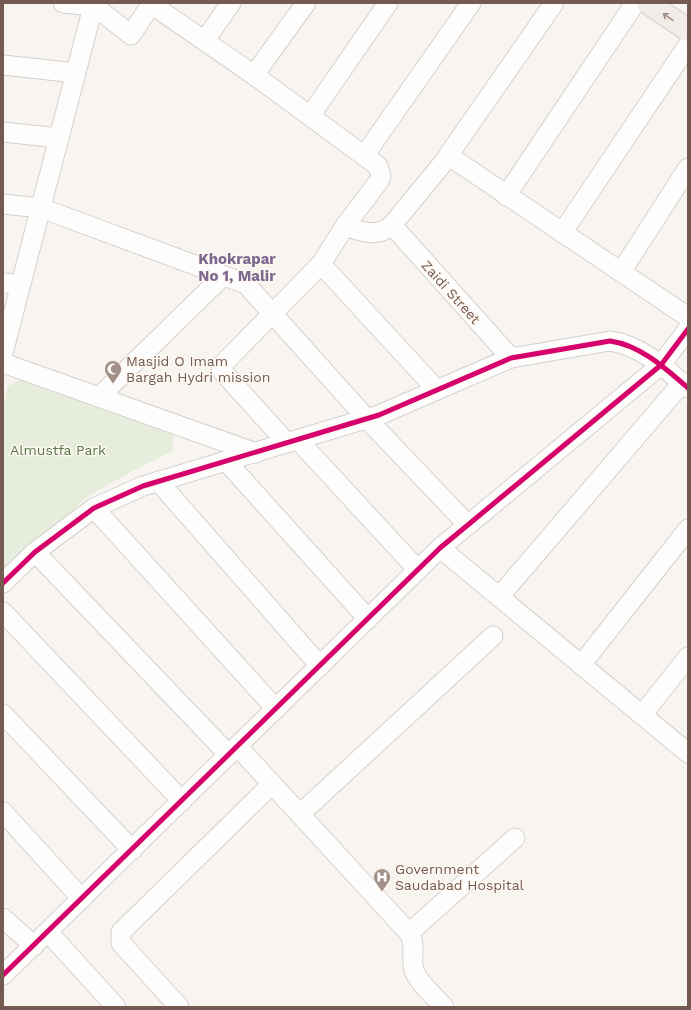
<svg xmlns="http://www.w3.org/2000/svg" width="691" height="1010" font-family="'Work Sans',sans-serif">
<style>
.green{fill:#e7eddc}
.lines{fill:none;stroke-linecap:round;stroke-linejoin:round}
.minor-casing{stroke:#d6d0cc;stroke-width:21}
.major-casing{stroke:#d9d0cc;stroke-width:24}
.minor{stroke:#fefdfd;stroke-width:19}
.major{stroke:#f2ede8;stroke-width:22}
.cycleway-casing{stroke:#fef8f2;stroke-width:8}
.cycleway{stroke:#d6006c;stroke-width:5}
.oneway{stroke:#a08d85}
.labels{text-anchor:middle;stroke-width:3;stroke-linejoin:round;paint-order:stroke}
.street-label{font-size:14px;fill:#745a50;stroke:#fef8f2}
.poi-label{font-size:14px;fill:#745a50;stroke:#fef8f2;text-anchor:start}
.park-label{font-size:14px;fill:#5b7849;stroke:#fef8f2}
.neighbourhood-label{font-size:15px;font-weight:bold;fill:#7f688f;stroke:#fef8f2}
</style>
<rect width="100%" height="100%" fill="#f8f4f0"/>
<polygon class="green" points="22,379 174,433 173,451 140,467 85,498 68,516 3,569 3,406 8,386"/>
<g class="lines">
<g class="minor-casing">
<g id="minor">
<polyline points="63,3 94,6 131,35 152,3"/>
<polyline points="151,4 254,75 378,166 381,176 379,181 345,226 321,264 221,366 222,371 287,443"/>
<polyline points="205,40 231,3"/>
<polyline points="3,65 76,73"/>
<polyline points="254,75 306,3"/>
<polyline points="310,116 388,3"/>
<polyline points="3,132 59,138"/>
<polyline points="364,156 471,3"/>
<polyline points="449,156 688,317"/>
<polyline points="506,196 635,3"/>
<polyline points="3,204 41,208 246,284 367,419 468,525"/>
<polyline points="392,225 511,358"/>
<path d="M345,226C362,232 377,238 392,225L443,163L554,3"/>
<polyline points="562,233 688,45"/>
<polyline points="321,264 437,390"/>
<polyline points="621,272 688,168"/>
<polyline points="3,283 21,284"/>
<polyline points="3,353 94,3"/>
<polyline points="3,363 256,453"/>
<polyline points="99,397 223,276"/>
<polyline points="298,440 418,570"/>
<polyline points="226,461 368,619"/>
<polyline points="158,481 320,666"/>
<polyline points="94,508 276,709"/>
<polyline points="440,548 688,753"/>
<polyline points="35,552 229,755"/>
<path d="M3,583L35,552L94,508L143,486L379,415L511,358L610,341C640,345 665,368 688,388"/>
<polyline points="499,597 682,383"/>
<polyline points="3,612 182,801"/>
<polyline points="581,665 688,529"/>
<polyline points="3,714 132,850"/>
<polyline points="642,715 688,657"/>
<path d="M238,747L409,933C417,945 410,958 414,970C417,981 436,998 444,1007"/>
<polyline points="3,812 82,899"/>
<polyline points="300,814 493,636"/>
<polyline points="3,918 34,946"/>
<polyline points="48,932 116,1007"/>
<polyline points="409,933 515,838"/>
<polyline points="3,975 440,548 661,365 688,329"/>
<polyline points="179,1007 121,943 121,932 272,784"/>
</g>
</g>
<g class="major-casing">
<polyline id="major" points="648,3 688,30"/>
</g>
<use href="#minor" class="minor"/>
<use href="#major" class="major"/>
<g class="cycleway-casing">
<g id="cycleway">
<path d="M3,583L35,552L94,508L143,486L379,415L511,358L610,341C640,345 665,368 688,388"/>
<polyline points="3,975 440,548 661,365 688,329"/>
</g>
</g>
<use href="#cycleway" class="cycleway"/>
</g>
<defs><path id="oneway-shaft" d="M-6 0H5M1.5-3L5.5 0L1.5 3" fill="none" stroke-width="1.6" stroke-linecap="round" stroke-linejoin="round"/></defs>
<use class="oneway" href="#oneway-shaft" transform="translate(668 17) rotate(-145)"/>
<defs>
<g id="mosque-pin" transform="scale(0.9)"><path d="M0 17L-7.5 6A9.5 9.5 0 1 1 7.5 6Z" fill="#a29088" stroke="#fef8f2"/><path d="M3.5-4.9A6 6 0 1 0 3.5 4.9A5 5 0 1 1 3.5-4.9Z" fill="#fff"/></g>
<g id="hospital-pin" transform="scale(0.9)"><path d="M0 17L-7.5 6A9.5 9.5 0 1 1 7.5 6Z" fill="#a29088" stroke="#fef8f2"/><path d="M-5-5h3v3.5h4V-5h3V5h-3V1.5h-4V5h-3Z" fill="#fff"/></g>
</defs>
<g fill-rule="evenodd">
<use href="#mosque-pin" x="113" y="369"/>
<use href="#hospital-pin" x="382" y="877"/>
</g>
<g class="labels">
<g class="street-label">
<text transform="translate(451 292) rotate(48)" y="5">Zaidi Street</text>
</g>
<g class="poi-label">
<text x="126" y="366">Masjid O Imam<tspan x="126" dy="16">Bargah Hydri mission</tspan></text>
<text x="395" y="874">Government<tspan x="395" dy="16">Saudabad Hospital</tspan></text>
</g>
<g class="park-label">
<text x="58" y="455">Almustfa Park</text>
</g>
<g class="neighbourhood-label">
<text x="237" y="264">Khokrapar<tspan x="237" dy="17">No 1, Malir</tspan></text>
</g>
</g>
<rect width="691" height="1010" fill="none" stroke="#745a50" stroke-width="8"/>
</svg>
